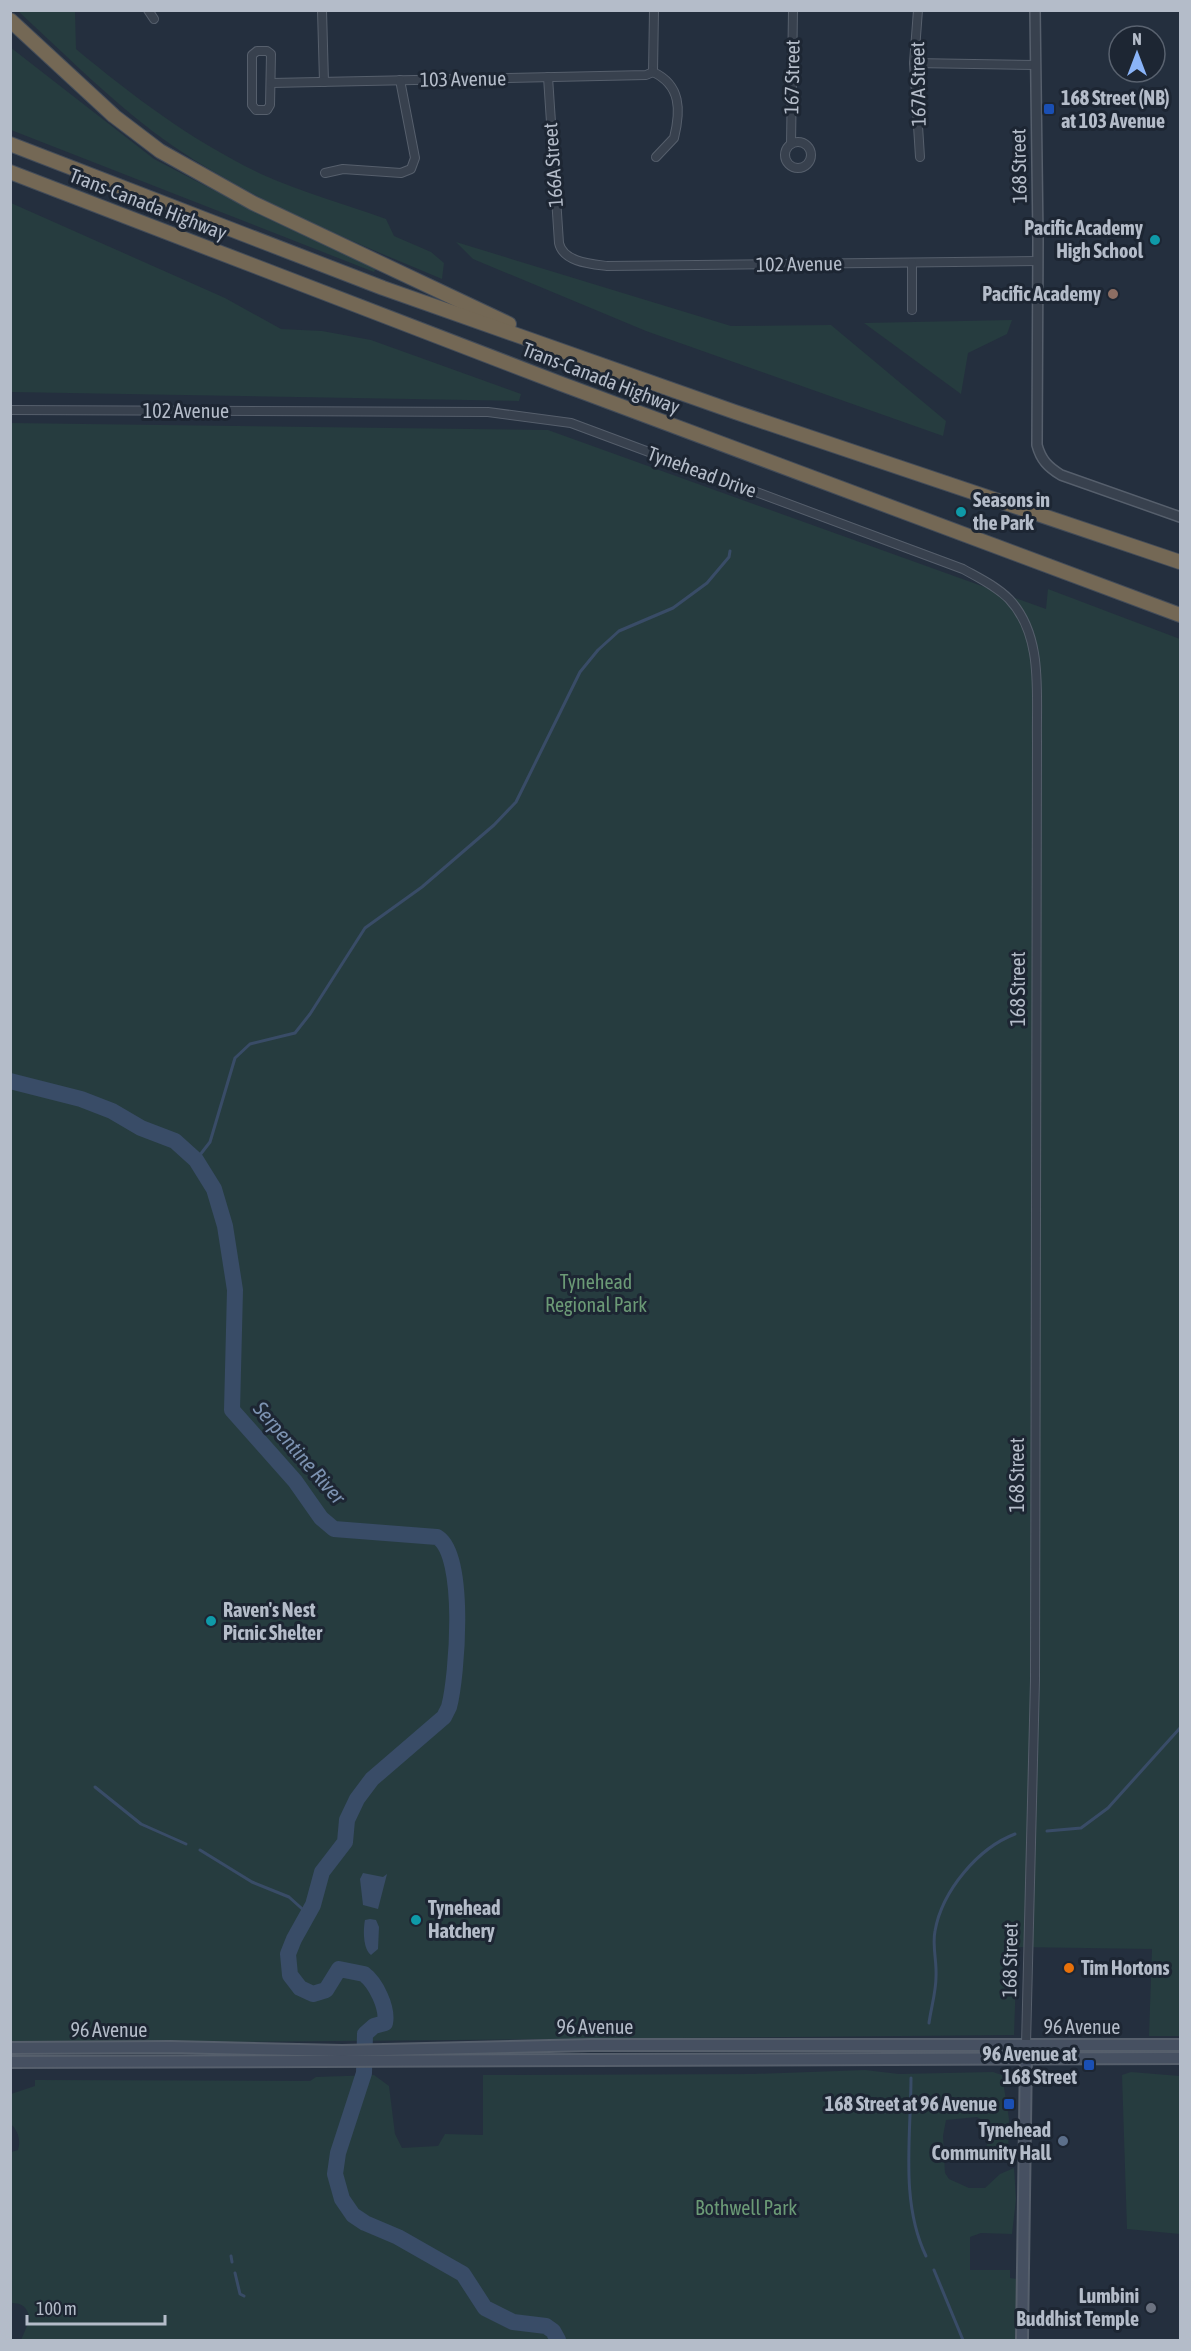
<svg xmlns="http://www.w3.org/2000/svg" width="1191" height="2351" font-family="'Asap Condensed',sans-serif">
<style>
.green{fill:#263c3f}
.water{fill:#394c67}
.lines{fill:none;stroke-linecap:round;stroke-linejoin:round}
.stream{stroke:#394c67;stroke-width:3}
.river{stroke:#394c67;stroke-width:16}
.minor-casing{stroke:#565f6c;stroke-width:10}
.tertiary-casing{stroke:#565f6c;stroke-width:12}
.secondary-casing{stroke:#565f6c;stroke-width:14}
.motorway-casing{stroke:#434c59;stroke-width:16}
.minor{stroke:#38414e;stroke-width:8}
.tertiary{stroke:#38414e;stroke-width:9}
.secondary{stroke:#465061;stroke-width:10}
.motorway{stroke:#746855;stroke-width:14}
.transit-dot{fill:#1a4fb4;stroke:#1d2633;stroke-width:2}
.culture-dot{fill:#0f9aa8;stroke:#1d2633;stroke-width:2}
.education-dot{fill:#8d6e63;stroke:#1d2633;stroke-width:2}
.food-dot{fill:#e8710a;stroke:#1d2633;stroke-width:2}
.service-dot{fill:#5c6f8a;stroke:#1d2633;stroke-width:2}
.worship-dot{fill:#6b7280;stroke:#1d2633;stroke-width:2}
.labels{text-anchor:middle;stroke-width:6;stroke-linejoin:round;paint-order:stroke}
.street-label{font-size:20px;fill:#b4bcc9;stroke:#1d2633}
.poi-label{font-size:20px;font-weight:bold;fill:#b4bcc9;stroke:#1d2633;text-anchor:end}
.park-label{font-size:20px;fill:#6b9a76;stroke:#1d2633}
.water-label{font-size:21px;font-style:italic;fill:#7c92b1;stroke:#1d2633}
</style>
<rect width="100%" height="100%" fill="#242f3e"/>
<g class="green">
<path d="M18,11H75L76,49C135,98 191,140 261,174C301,192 345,204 386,219L394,236L431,252L444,263L442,279C351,241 255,202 173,146C117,107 68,57 18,11Z"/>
<polygon points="10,47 154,159 267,218 376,268 374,272 11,130"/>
<polygon points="11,203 225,298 281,329 322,331 371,340 521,394 519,401 11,392"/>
<polygon points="456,242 731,326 831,325 946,421 943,436 646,331 473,259"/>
<polygon points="1012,320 1007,334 968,353 961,394 864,323"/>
<polygon points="10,423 548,430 1046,609 1048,589 1180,639 1180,2036 1149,2036 1152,1949 1017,1947 1014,2035 11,2044"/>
<path d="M865,2070L899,2074L993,2072L1002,2075L1009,2119L1008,2154L1004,2157L990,2158L985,2151L989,2138V2124L977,2117L946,2120L943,2136L945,2173L949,2179L969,2188H985L1000,2174L1014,2168L1016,2199L1012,2234L981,2233L970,2237V2270H1010V2278L1017,2279L1015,2340H21L30,2319C27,2307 23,2303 11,2303V2152L18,2150C21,2140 18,2131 11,2124V2094L35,2086V2080L310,2081L316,2077L374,2075L389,2086L395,2134L402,2148L438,2146L445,2134L483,2135V2075L753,2074Z"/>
<polygon points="1131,2072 1180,2076 1180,2234 1127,2229 1122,2075"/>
</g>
<g class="water">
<polygon points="363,1873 383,1877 387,1874 378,1909 363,1905 360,1879"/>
<path d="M370,1919L376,1920L379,1927L378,1949L371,1955C363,1949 363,1930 365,1920Z"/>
</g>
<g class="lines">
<g class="stream">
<polyline points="196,1160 210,1142 235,1058 250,1044 295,1033 310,1014 365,928 422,887 494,825 516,802 580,672 598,650 619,631 673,608 707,583 729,557 730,551"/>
<polyline points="95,1787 141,1824 186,1844"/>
<polyline points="1047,1831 1081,1828 1108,1808 1180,1728"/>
<polyline points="200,1850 252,1882 289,1897 309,1915"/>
<path d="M929,2023C931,2008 936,1992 936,1977C937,1961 932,1946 935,1931C942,1891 978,1848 1015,1834"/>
<path d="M911,2078C911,2136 900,2202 926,2256"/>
<polyline points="231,2256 232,2262"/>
<polyline points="934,2270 963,2340"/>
<polyline points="235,2273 240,2294 244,2296"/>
</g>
<path class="river" d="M10,1081L81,1099L112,1111L141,1128L175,1141L196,1160L214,1189L225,1226L235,1290L232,1410L295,1481L321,1518L334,1529L437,1537C467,1554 457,1677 449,1707L444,1717L372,1779L357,1799L347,1820L345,1842L322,1872L313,1905L294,1939L288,1954L290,1975L300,1988L313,1994L326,1990L339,1969L364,1974C376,1983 388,2008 385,2023L374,2026L365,2034L364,2073L338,2153L335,2174L342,2199L353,2215L365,2223L398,2237L463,2274L485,2308L513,2322L546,2326L553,2331L558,2340"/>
<g class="minor-casing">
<g id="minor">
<polyline points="148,10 154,19"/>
<polyline points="322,10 324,82"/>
<path d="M654,10L653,72C681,85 681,110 674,138L656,157"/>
<polyline points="918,10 914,63 920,157"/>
<polygon points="257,51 267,51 271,54 270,105 267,110 256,110 252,105 252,55"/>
<polyline points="914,63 1035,65"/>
<path d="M548,77L559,243C563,262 591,264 607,266L1038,261"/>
<polyline points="271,83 646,75 653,72"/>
<circle cx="798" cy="155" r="13"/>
<polyline points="791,144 793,10"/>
<polyline points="325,173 343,169 401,173 411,169 415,158 400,80"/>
<polyline points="912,310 912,263"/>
<path d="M10,410L488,412L571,423L963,569C979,578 996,586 1009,599C1044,636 1036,694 1037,741L1035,1680L1026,2045"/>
</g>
</g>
<g class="tertiary-casing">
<path id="tertiary" d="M1035,10L1038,239L1037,445C1041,460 1048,467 1061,475L1180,517"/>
</g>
<g class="secondary-casing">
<g id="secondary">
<polyline points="10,2048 171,2047 342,2051 591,2045 1180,2045"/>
<polyline points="10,2062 1180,2058"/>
<polyline points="1022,2340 1026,2053"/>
</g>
</g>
<g class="motorway-casing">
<g id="motorway">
<polyline points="10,20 114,116 160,151 253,203 509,324"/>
<polyline points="10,144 383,288 735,412 1180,562"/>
<polyline points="10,172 559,383 1180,615"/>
</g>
</g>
<use href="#minor" class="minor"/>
<use href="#tertiary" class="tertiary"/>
<use href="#secondary" class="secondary"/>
<use href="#motorway" class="motorway"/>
</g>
<g class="transit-dot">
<rect x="1043" y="103" width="12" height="12" rx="3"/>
<rect x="1083" y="2059" width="12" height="12" rx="3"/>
<rect x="1003" y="2098" width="12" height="12" rx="3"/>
</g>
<g class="culture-dot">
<circle cx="1155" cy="240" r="6"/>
<circle cx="961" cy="512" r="6"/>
<circle cx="211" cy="1621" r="6"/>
<circle cx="416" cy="1920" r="6"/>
</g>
<circle class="education-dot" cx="1113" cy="294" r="6"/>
<circle class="food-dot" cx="1069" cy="1968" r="6"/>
<circle class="service-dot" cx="1063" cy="2141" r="6"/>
<circle class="worship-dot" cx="1151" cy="2308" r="6"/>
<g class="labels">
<g class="street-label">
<text transform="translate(792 77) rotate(-89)" y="7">167 Street</text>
<text transform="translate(463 79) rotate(-1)" y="7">103 Avenue</text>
<text transform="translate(918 84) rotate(-91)" y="7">167A Street</text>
<text transform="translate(553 165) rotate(-94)" y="7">166A Street</text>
<text transform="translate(1019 166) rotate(-91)" y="7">168 Street</text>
<text transform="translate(148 204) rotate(21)" y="7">Trans-Canada Highway</text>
<text transform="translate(799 264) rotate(-1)" y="7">102 Avenue</text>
<text transform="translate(601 378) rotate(21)" y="7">Trans-Canada Highway</text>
<text x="186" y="418">102 Avenue</text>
<text transform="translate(702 472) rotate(20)" y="7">Tynehead Drive</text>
<text transform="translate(1018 989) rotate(-90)" y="7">168 Street</text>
<text transform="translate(1017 1475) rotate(-90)" y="7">168 Street</text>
<text transform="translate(1010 1960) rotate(-89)" y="7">168 Street</text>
<text x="595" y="2034">96 Avenue</text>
<text x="1082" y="2034">96 Avenue</text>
<text x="109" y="2037">96 Avenue</text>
</g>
<g class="poi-label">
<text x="1061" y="105" text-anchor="start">168 Street (NB)<tspan x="1061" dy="23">at 103 Avenue</tspan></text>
<text x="1143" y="235">Pacific Academy<tspan x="1143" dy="23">High School</tspan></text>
<text x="1101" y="301">Pacific Academy</text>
<text x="973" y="507" text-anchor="start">Seasons in<tspan x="973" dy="23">the Park</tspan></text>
<text x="223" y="1617" text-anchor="start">Raven's Nest<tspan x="223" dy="23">Picnic Shelter</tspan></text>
<text x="428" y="1915" text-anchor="start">Tynehead<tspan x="428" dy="23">Hatchery</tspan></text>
<text x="1081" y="1975" text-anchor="start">Tim Hortons</text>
<text x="1077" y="2061">96 Avenue at<tspan x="1077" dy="23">168 Street</tspan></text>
<text x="997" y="2111">168 Street at 96 Avenue</text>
<text x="1051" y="2137">Tynehead<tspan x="1051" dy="23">Community Hall</tspan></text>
<text x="1139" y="2303">Lumbini<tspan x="1139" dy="23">Buddhist Temple</tspan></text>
</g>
<g class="park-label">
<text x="596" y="1289">Tynehead<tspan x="596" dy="23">Regional Park</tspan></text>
<text x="746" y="2215">Bothwell Park</text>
</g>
<g class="water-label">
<text transform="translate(299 1453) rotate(49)" y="7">Serpentine River</text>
</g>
</g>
<rect width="1191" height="2351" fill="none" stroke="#b4bcc9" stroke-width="24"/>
<g transform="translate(1137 54)"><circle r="28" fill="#1d2633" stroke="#59626f" stroke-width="1.5"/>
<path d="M0-4.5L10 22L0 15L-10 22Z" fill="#8ab4f8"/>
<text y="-9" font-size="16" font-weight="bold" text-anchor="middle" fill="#b4bcc9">N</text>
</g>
<path d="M27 2315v9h138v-9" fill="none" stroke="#b4bcc9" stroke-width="3"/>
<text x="36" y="2315" font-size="18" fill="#b4bcc9" stroke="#1d2633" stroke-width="4.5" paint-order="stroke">100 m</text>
</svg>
